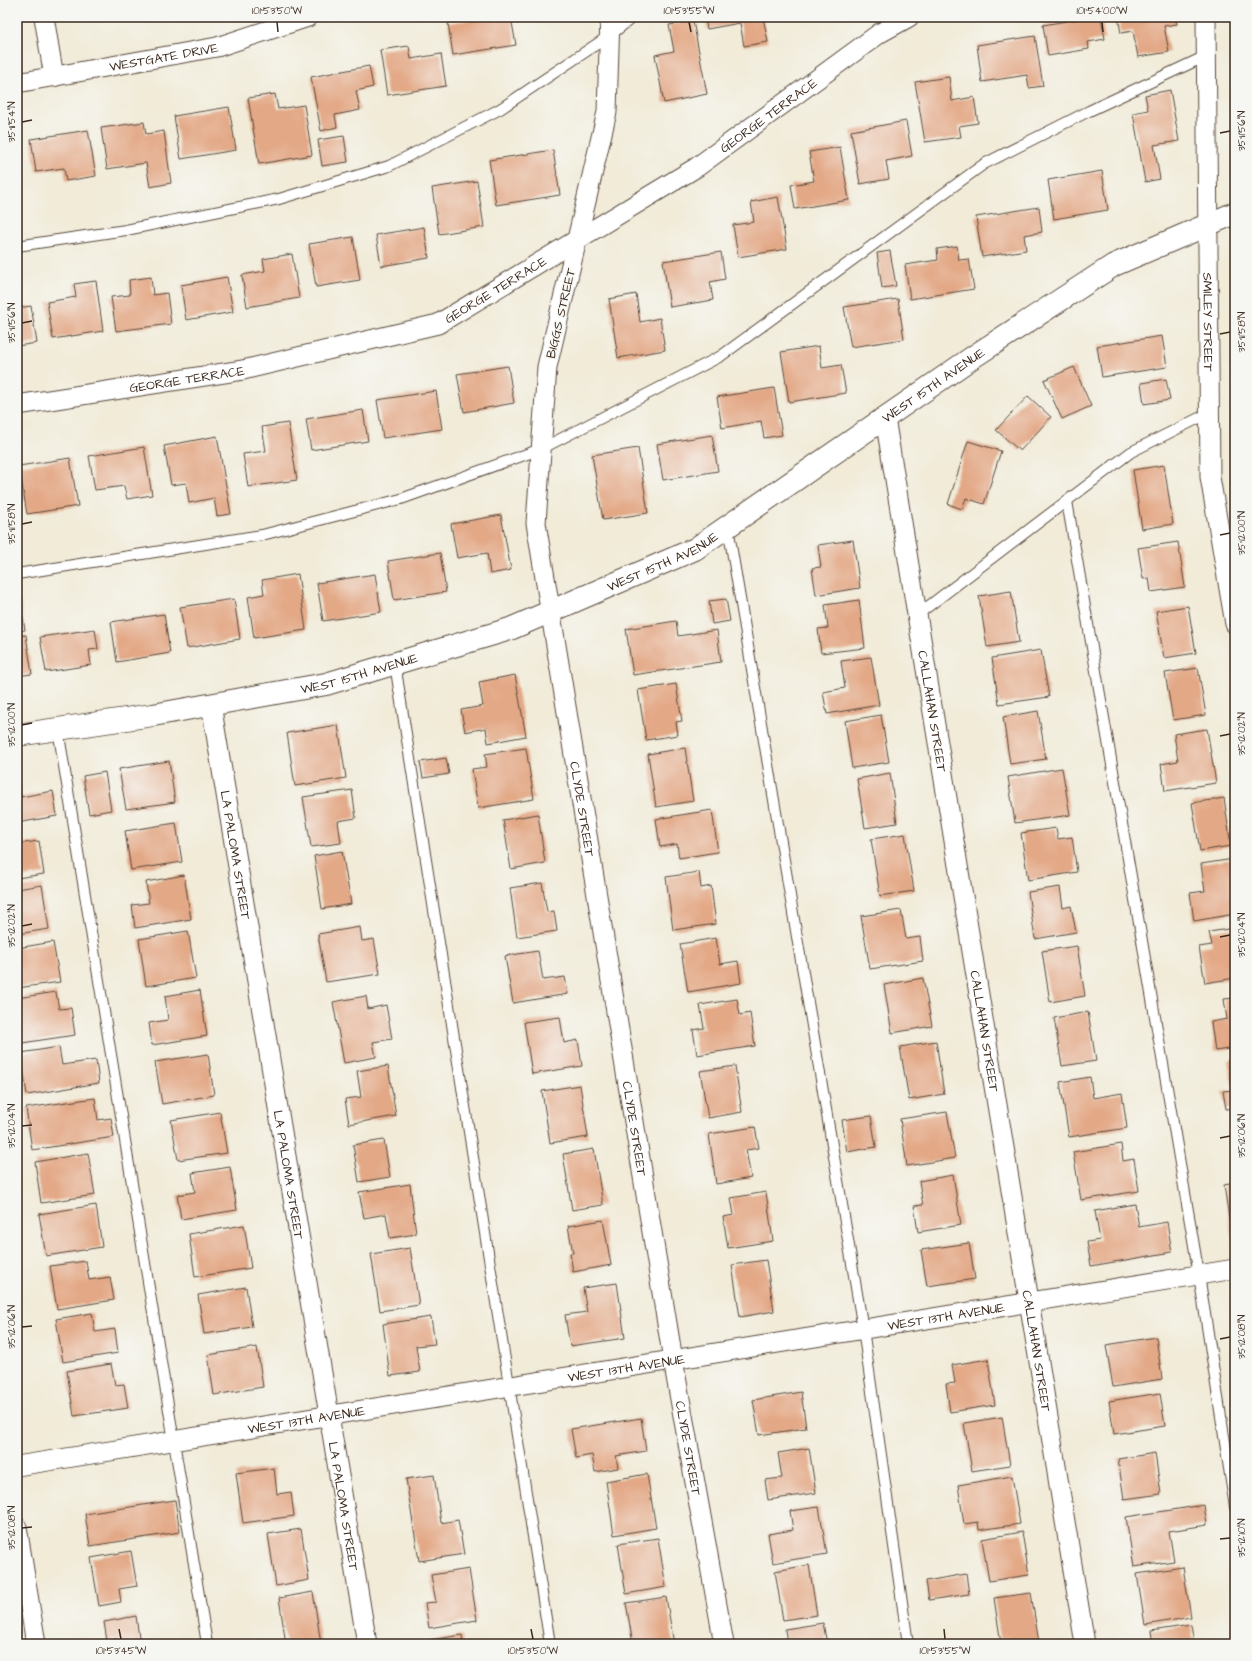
<svg xmlns="http://www.w3.org/2000/svg" width="1252" height="1661" font-family="'Architects Daughter',sans-serif">
<style>
.building{fill:#e3a886}
.lines{fill:none;stroke-linecap:round;stroke-linejoin:round}
.service-casing{stroke:#56473a;stroke-width:12}
.minor-casing{stroke:#56473a;stroke-width:21}
.tertiary-casing{stroke:#56473a;stroke-width:24}
.service{stroke:#fff;stroke-width:10}
.minor{stroke:#fff;stroke-width:19}
.tertiary{stroke:#fff;stroke-width:22}
.ticks{fill:none;stroke:#3b2a1e;stroke-width:1.5}
.labels{text-anchor:middle;stroke-width:3;stroke-linejoin:round;paint-order:stroke}
.street-label{font-size:13px;fill:#3b2a1e;stroke:#f6f6f2}
.neatline{fill:none;stroke:#3b2a1e;stroke-width:1.5}
.ticks-label{font-size:10px;text-anchor:middle;fill:#3b2a1e}
</style>
<rect width="100%" height="100%" fill="#f6f6f2"/>
<filter id="ink" filterUnits="userSpaceOnUse"><feTurbulence type="fractalNoise" baseFrequency=".025" numOctaves="2"/><feDisplacementMap in="SourceGraphic" scale="8" xChannelSelector="R" yChannelSelector="G"/><feConvolveMatrix kernelMatrix="1 2 1 2 8 2 1 2 1" color-interpolation-filters="sRGB"/></filter>
<filter id="wash" filterUnits="userSpaceOnUse"><feTurbulence type="fractalNoise" baseFrequency=".012" numOctaves="4" result="noise"/><feDisplacementMap in="SourceGraphic" scale="16" xChannelSelector="R" yChannelSelector="G"/><feGaussianBlur stdDeviation="0.9" result="paint"/><feColorMatrix in="noise" values="0 0 0 0 0 0 0 0 0 0 0 0 0 0 0 0 0 1.4 0 .05"/><feComposite in="paint" operator="in"/></filter>
<g filter="url(#wash)">
<rect width="100%" height="100%" fill="#f1ebd8"/>
<g id="blocks">
<g class="building">
<polygon points="489,17 511,17 516,45 453,55 448,23"/>
<polygon points="705,17 763,17 768,42 744,46 740,23 707,29"/>
<polygon points="1077,17 1101,17 1105,39 1088,42 1089,49 1048,56 1043,25 1078,19"/>
<polygon points="1118,17 1175,17 1177,24 1164,26 1169,52 1138,57 1133,31 1121,33"/>
<polygon points="693,21 707,94 664,103 655,55 674,51 669,25"/>
<polygon points="1035,36 1043,86 1029,88 1027,75 982,82 977,45"/>
<polygon points="409,46 411,59 441,54 446,86 387,95 380,50"/>
<polygon points="369,66 373,87 356,91 360,110 335,115 337,127 321,131 311,77"/>
<polygon points="949,77 952,101 974,97 978,123 959,126 961,137 925,142 915,82"/>
<polygon points="1170,90 1179,141 1154,145 1160,179 1145,182 1133,113 1148,110 1145,95"/>
<polygon points="275,94 278,109 304,105 312,155 259,164 248,98"/>
<polygon points="229,107 236,150 181,159 174,116"/>
<polygon points="906,121 912,156 886,161 889,179 860,184 851,131"/>
<polygon points="144,122 146,134 164,131 171,183 150,187 146,163 107,169 101,128"/>
<polygon points="88,130 96,176 66,181 64,168 36,172 31,139"/>
<polygon points="344,136 348,162 322,166 318,140"/>
<polygon points="840,147 849,200 795,209 791,185 814,181 809,152"/>
<polygon points="553,150 560,195 496,205 489,160"/>
<polygon points="17,156 21,175 17,176"/>
<polygon points="1102,171 1108,210 1054,219 1048,180"/>
<polygon points="477,181 484,227 439,234 432,188"/>
<polygon points="778,197 787,249 738,257 733,225 754,222 751,202"/>
<polygon points="1039,207 1042,232 1024,235 1026,250 982,257 976,217"/>
<polygon points="424,227 429,258 381,266 376,235"/>
<polygon points="353,237 360,280 316,287 309,244"/>
<polygon points="957,246 959,260 969,259 974,289 910,299 905,265 938,260 937,249"/>
<polygon points="890,251 896,286 882,288 877,253"/>
<polygon points="721,252 725,279 710,282 713,300 670,307 663,261"/>
<polygon points="292,254 299,298 247,307 242,275 265,271 263,259"/>
<polygon points="151,277 153,295 167,293 171,324 116,331 111,297 130,295 129,280"/>
<polygon points="227,277 233,312 186,320 181,285"/>
<polygon points="96,281 103,331 53,339 47,302 76,297 74,284"/>
<polygon points="636,294 640,322 660,318 665,350 618,358 609,299"/>
<polygon points="898,299 904,339 851,347 844,307"/>
<polygon points="31,306 37,343 17,346 17,308"/>
<polygon points="1162,336 1167,367 1102,377 1097,346"/>
<polygon points="819,346 822,368 841,365 846,393 789,402 781,352"/>
<polygon points="508,366 514,403 464,412 457,374"/>
<polygon points="1074,367 1091,406 1062,419 1044,380"/>
<polygon points="1166,379 1170,400 1144,404 1141,383"/>
<polygon points="774,388 782,435 764,438 761,421 722,428 717,397"/>
<polygon points="436,391 442,429 383,438 377,400"/>
<polygon points="1028,396 1051,417 1020,451 996,430"/>
<polygon points="363,410 368,441 311,450 306,419"/>
<polygon points="288,423 297,480 248,487 243,454 266,451 262,427"/>
<polygon points="712,435 718,471 663,480 657,444"/>
<polygon points="217,436 231,514 217,516 214,498 189,503 186,483 171,485 164,446"/>
<polygon points="968,441 1001,451 984,504 966,498 962,509 948,504"/>
<polygon points="144,447 152,495 127,499 124,486 95,490 89,456"/>
<polygon points="638,448 648,513 603,520 592,455"/>
<polygon points="70,458 78,506 27,514 19,466"/>
<polygon points="1164,465 1173,524 1142,529 1133,470"/>
<polygon points="501,515 511,570 490,574 487,553 457,558 451,524"/>
<polygon points="853,540 860,588 816,595 812,568 821,567 818,545"/>
<polygon points="1178,542 1185,587 1151,592 1149,578 1143,579 1138,548"/>
<polygon points="440,553 446,592 394,600 388,561"/>
<polygon points="298,574 306,630 254,638 248,597 264,594 262,580"/>
<polygon points="375,574 381,612 323,621 317,583"/>
<polygon points="1011,591 1019,642 987,647 979,596"/>
<polygon points="234,599 240,639 187,648 180,607"/>
<polygon points="726,599 730,621 712,624 709,601"/>
<polygon points="859,600 865,648 821,653 818,629 828,628 825,605"/>
<polygon points="17,601 20,601 25,630 17,631"/>
<polygon points="1188,606 1196,653 1164,658 1156,611"/>
<polygon points="164,614 170,653 117,662 111,622"/>
<polygon points="676,621 678,636 717,630 721,662 633,675 626,629"/>
<polygon points="95,629 98,649 89,650 91,665 46,672 40,637"/>
<polygon points="26,635 32,674 17,676 17,636"/>
<polygon points="1041,650 1049,697 999,704 992,658"/>
<polygon points="871,657 879,705 827,714 823,692 845,688 841,661"/>
<polygon points="1198,668 1206,715 1173,720 1165,673"/>
<polygon points="515,675 526,736 488,743 486,728 465,732 461,710 483,706 479,682"/>
<polygon points="676,684 682,721 676,722 678,735 646,740 638,690"/>
<polygon points="1038,711 1046,759 1010,764 1003,717"/>
<polygon points="881,715 889,762 852,768 845,721"/>
<polygon points="338,725 346,778 295,786 287,733"/>
<polygon points="1207,729 1216,783 1165,791 1161,764 1178,761 1174,734"/>
<polygon points="526,748 534,799 478,808 472,769 487,767 485,754"/>
<polygon points="685,748 693,801 656,807 648,754"/>
<polygon points="446,758 449,774 423,778 420,762"/>
<polygon points="169,761 175,802 126,809 119,769"/>
<polygon points="1062,768 1070,815 1015,823 1008,777"/>
<polygon points="105,772 111,810 89,814 83,776"/>
<polygon points="890,773 897,823 865,828 857,779"/>
<polygon points="18,776 21,797 53,791 57,816 17,823"/>
<polygon points="352,790 356,818 338,821 341,843 311,847 303,797"/>
<polygon points="1224,798 1231,846 1200,851 1192,803"/>
<polygon points="712,810 718,852 679,858 677,844 660,847 656,819"/>
<polygon points="538,814 545,863 511,869 503,820"/>
<polygon points="176,823 182,862 131,870 125,831"/>
<polygon points="1056,828 1058,839 1072,837 1077,872 1028,880 1021,833"/>
<polygon points="905,834 914,891 880,896 871,839"/>
<polygon points="39,841 44,874 17,878 17,844"/>
<polygon points="342,851 351,904 322,909 314,856"/>
<polygon points="1234,859 1235,869 1235,914 1194,921 1190,893 1205,891 1201,864"/>
<polygon points="699,872 701,888 711,886 716,924 673,930 666,877"/>
<polygon points="184,875 191,919 135,928 132,905 149,903 146,882"/>
<polygon points="542,883 547,912 554,911 557,931 517,937 510,888"/>
<polygon points="42,885 49,929 17,934 17,889"/>
<polygon points="1060,887 1063,908 1071,906 1076,932 1035,939 1028,892"/>
<polygon points="901,910 906,939 920,937 923,961 870,969 861,916"/>
<polygon points="360,927 362,941 374,939 380,974 326,982 318,934"/>
<polygon points="1235,928 1235,978 1205,983 1199,947 1212,945 1209,932"/>
<polygon points="188,931 196,978 146,986 139,939"/>
<polygon points="716,938 720,964 738,961 741,983 688,992 680,944"/>
<polygon points="53,942 60,982 17,988 17,948"/>
<polygon points="1077,946 1085,996 1050,1002 1042,951"/>
<polygon points="538,951 543,980 565,977 568,994 513,1003 505,956"/>
<polygon points="923,978 932,1026 892,1033 884,985"/>
<polygon points="200,990 207,1036 152,1045 149,1023 168,1020 165,996"/>
<polygon points="56,992 59,1009 71,1008 75,1035 22,1043 17,1009 17,998"/>
<polygon points="366,996 368,1009 386,1005 392,1039 373,1042 376,1057 344,1063 333,1002"/>
<polygon points="1235,998 1235,1048 1215,1051 1211,1022 1227,1019 1224,999"/>
<polygon points="737,999 740,1015 750,1013 755,1046 697,1055 693,1030 704,1028 700,1005"/>
<polygon points="1088,1012 1096,1061 1062,1066 1054,1018"/>
<polygon points="560,1017 564,1043 578,1040 582,1066 532,1074 524,1022"/>
<polygon points="936,1041 944,1094 909,1100 900,1047"/>
<polygon points="59,1047 62,1065 96,1060 99,1083 27,1095 21,1053"/>
<polygon points="208,1054 214,1095 162,1104 155,1062"/>
<polygon points="1235,1059 1235,1108 1226,1109 1223,1091 1233,1090 1228,1060"/>
<polygon points="388,1066 396,1116 349,1124 345,1099 361,1097 357,1071"/>
<polygon points="735,1066 742,1112 708,1118 700,1071"/>
<polygon points="1090,1077 1093,1098 1122,1093 1127,1128 1069,1137 1060,1082"/>
<polygon points="580,1085 588,1137 550,1143 542,1091"/>
<polygon points="95,1098 98,1120 111,1118 114,1137 32,1150 26,1108"/>
<polygon points="220,1112 227,1153 178,1160 171,1120"/>
<polygon points="947,1112 955,1158 907,1166 900,1119"/>
<polygon points="871,1116 876,1147 847,1152 842,1120"/>
<polygon points="755,1127 759,1148 746,1150 751,1178 716,1184 709,1134"/>
<polygon points="384,1140 390,1177 359,1182 353,1145"/>
<polygon points="1121,1144 1123,1161 1134,1159 1139,1191 1081,1200 1073,1152"/>
<polygon points="594,1149 603,1205 572,1210 563,1154"/>
<polygon points="88,1153 95,1195 41,1203 35,1162"/>
<polygon points="230,1167 237,1210 181,1219 177,1195 195,1192 192,1173"/>
<polygon points="953,1175 961,1225 918,1232 914,1206 923,1205 919,1181"/>
<polygon points="1235,1183 1235,1245 1233,1245 1224,1185"/>
<polygon points="410,1184 416,1234 390,1238 386,1214 364,1218 359,1192"/>
<polygon points="766,1192 773,1241 728,1248 723,1217 734,1215 731,1198"/>
<polygon points="1135,1204 1139,1227 1167,1222 1172,1252 1091,1266 1087,1242 1100,1240 1095,1211"/>
<polygon points="96,1205 102,1247 46,1256 39,1214"/>
<polygon points="603,1220 611,1265 573,1272 570,1253 573,1253 568,1226"/>
<polygon points="244,1225 251,1268 195,1277 189,1234"/>
<polygon points="969,1243 975,1279 927,1286 921,1250"/>
<polygon points="410,1248 419,1305 380,1311 371,1254"/>
<polygon points="766,1260 774,1311 740,1317 732,1265"/>
<polygon points="86,1261 89,1280 110,1277 114,1300 57,1309 50,1266"/>
<polygon points="617,1283 625,1338 570,1346 565,1315 587,1312 583,1288"/>
<polygon points="246,1287 252,1327 204,1334 198,1295"/>
<polygon points="92,1313 95,1332 115,1329 118,1353 63,1362 56,1319"/>
<polygon points="431,1317 435,1344 416,1346 420,1372 390,1376 383,1324"/>
<polygon points="1156,1337 1162,1379 1113,1387 1106,1345"/>
<polygon points="257,1347 263,1387 214,1395 208,1355"/>
<polygon points="988,1359 995,1405 950,1412 946,1384 955,1383 952,1365"/>
<polygon points="111,1364 115,1385 124,1384 128,1408 74,1416 67,1371"/>
<polygon points="801,1392 806,1428 759,1435 753,1400"/>
<polygon points="1160,1393 1165,1426 1114,1434 1109,1401"/>
<polygon points="1002,1417 1010,1465 972,1471 964,1423"/>
<polygon points="641,1418 646,1451 616,1456 618,1468 595,1472 592,1455 576,1458 571,1429"/>
<polygon points="809,1448 816,1493 768,1500 765,1480 782,1478 778,1453"/>
<polygon points="1155,1453 1161,1494 1124,1499 1118,1459"/>
<polygon points="274,1468 277,1494 291,1492 294,1516 243,1523 236,1473"/>
<polygon points="647,1474 656,1528 614,1535 606,1481"/>
<polygon points="434,1475 441,1523 458,1520 464,1554 419,1561 406,1479"/>
<polygon points="1012,1476 1020,1524 979,1530 978,1522 964,1524 958,1485"/>
<polygon points="175,1500 180,1532 90,1546 85,1514"/>
<polygon points="1204,1505 1207,1525 1169,1531 1174,1561 1134,1567 1126,1517"/>
<polygon points="819,1507 827,1554 773,1563 768,1534 793,1530 790,1511"/>
<polygon points="301,1529 309,1580 276,1586 268,1534"/>
<polygon points="1022,1532 1029,1575 989,1581 982,1539"/>
<polygon points="658,1538 666,1587 626,1594 618,1544"/>
<polygon points="131,1551 137,1586 119,1589 121,1602 99,1606 91,1558"/>
<polygon points="809,1565 817,1615 783,1620 775,1571"/>
<polygon points="1183,1567 1191,1617 1145,1625 1137,1574"/>
<polygon points="469,1569 477,1620 429,1628 425,1603 436,1602 431,1575"/>
<polygon points="966,1574 969,1594 929,1600 926,1581"/>
<polygon points="313,1592 321,1644 286,1644 279,1598"/>
<polygon points="1031,1593 1039,1643 1001,1644 994,1598"/>
<polygon points="666,1597 674,1644 633,1644 626,1603"/>
<polygon points="136,1616 140,1644 117,1644 116,1639 107,1641 104,1622"/>
<polygon points="823,1623 827,1644 787,1644 785,1629"/>
<polygon points="1191,1625 1194,1644 1153,1644 1151,1631"/>
<polygon points="462,1635 463,1644 431,1644 430,1640"/>
</g>
</g>
</g>
<g filter="url(#ink)">
<use href="#blocks" fill-opacity="0" stroke="#56473a" stroke-width="1"/>
<g class="lines">
<g class="service-casing">
<g id="service">
<polyline points="17,246 126,230 279,199 389,166 500,109 609,36 633,17"/>
<polyline points="1067,501 1199,1275 1235,1507"/>
<polyline points="728,527 863,1329 908,1644"/>
<polyline points="17,574 262,535 401,499 541,449 721,356 984,164 1089,111 1206,56"/>
<polyline points="917,615 1131,452 1209,413"/>
<polyline points="395,664 550,1644"/>
<polyline points="58,729 207,1644"/>
</g>
</g>
<g class="minor-casing">
<g id="minor">
<polyline points="44,17 54,77"/>
<path id="s1" d="M610,17L607,112L547,367L536,523L673,1360L724,1644"/>
<path id="s2" d="M1206,17L1210,477L1235,624"/>
<path id="s3" d="M17,83L217,47L308,17"/>
<path id="s4" d="M17,405L243,370L438,324L697,167L880,33L909,17"/>
<path id="s5" d="M885,418L1085,1644"/>
<path id="s6" d="M211,704L367,1644"/>
<path id="s7" d="M17,1466L1235,1269"/>
<polyline points="17,1527 36,1644"/>
</g>
</g>
<g class="tertiary-casing">
<g id="tertiary">
<path id="s8" d="M17,735L153,715L326,684L510,629L695,549L973,357L1114,265L1235,213"/>
</g>
</g>
<use href="#service" class="service"/>
<use href="#minor" class="minor"/>
<use href="#tertiary" class="tertiary"/>
</g>
</g>
<path class="ticks" d="M277,22L278,32M689,22L691,32M1102,22L1103,32M22,122L32,120M1220,133L1230,131M22,323L32,321M1220,334L1230,332M22,524L32,522M1220,535L1230,533M22,725L32,723M1220,736L1230,734M22,926L32,924M1220,937L1230,935M22,1126L32,1125M1220,1138L1230,1136M22,1327L32,1326M1220,1339L1230,1337M22,1528L32,1527M1220,1539L1230,1538M119,1629L121,1639M531,1629L533,1639M944,1629L945,1639"/>
<g class="labels">
<g class="street-label">
<text dy="5" stroke="none"><textPath href="#s3" startOffset="149">WESTGATE DRIVE</textPath></text>
<text dy="5" stroke="none"><textPath href="#s4" startOffset="820">GEORGE TERRACE</textPath></text>
<text dy="5" stroke="none"><textPath href="#s4" startOffset="496">GEORGE TERRACE</textPath></text>
<text transform="translate(560 313) rotate(-77)" y="5">BIGGS STREET</text>
<text dy="5" stroke="none"><textPath href="#s2" startOffset="305">SMILEY STREET</textPath></text>
<text dy="5" stroke="none"><textPath href="#s4" startOffset="172">GEORGE TERRACE</textPath></text>
<text dy="5" stroke="none"><textPath href="#s8" startOffset="996">WEST 15TH AVENUE</textPath></text>
<text dy="5" stroke="none"><textPath href="#s8" startOffset="672">WEST 15TH AVENUE</textPath></text>
<text dy="5" stroke="none"><textPath href="#s8" startOffset="348">WEST 15TH AVENUE</textPath></text>
<text dy="5" stroke="none"><textPath href="#s5" startOffset="297">CALLAHAN STREET</textPath></text>
<text dy="5" stroke="none"><textPath href="#s1" startOffset="803">CLYDE STREET</textPath></text>
<text dy="5" stroke="none"><textPath href="#s6" startOffset="153">LA PALOMA STREET</textPath></text>
<text dy="5" stroke="none"><textPath href="#s5" startOffset="621">CALLAHAN STREET</textPath></text>
<text dy="5" stroke="none"><textPath href="#s1" startOffset="1127">CLYDE STREET</textPath></text>
<text dy="5" stroke="none"><textPath href="#s6" startOffset="477">LA PALOMA STREET</textPath></text>
<text dy="5" stroke="none"><textPath href="#s7" startOffset="941">WEST 13TH AVENUE</textPath></text>
<text dy="5" stroke="none"><textPath href="#s5" startOffset="945">CALLAHAN STREET</textPath></text>
<text dy="5" stroke="none"><textPath href="#s7" startOffset="617">WEST 13TH AVENUE</textPath></text>
<text dy="5" stroke="none"><textPath href="#s7" startOffset="293">WEST 13TH AVENUE</textPath></text>
<text dy="5" stroke="none"><textPath href="#s1" startOffset="1451">CLYDE STREET</textPath></text>
<text dy="5" stroke="none"><textPath href="#s6" startOffset="813">LA PALOMA STREET</textPath></text>
</g>
</g>
<rect width="1252" height="1661" fill="none" stroke="#f6f6f2" stroke-width="44"/>
<rect x="22" y="22" width="1208" height="1617" class="neatline"/>
<g class="ticks-label">
<text x="277" y="14">101°53'50"W</text>
<text x="689" y="14">101°53'55"W</text>
<text x="1102" y="14">101°54'00"W</text>
<text transform="translate(11 122) rotate(-90)" y="4">35°11'54"N</text>
<text transform="translate(1241 131) rotate(-90)" y="4">35°11'56"N</text>
<text transform="translate(11 323) rotate(-90)" y="4">35°11'56"N</text>
<text transform="translate(1241 332) rotate(-90)" y="4">35°11'58"N</text>
<text transform="translate(11 524) rotate(-90)" y="4">35°11'58"N</text>
<text transform="translate(1241 533) rotate(-90)" y="4">35°12'00"N</text>
<text transform="translate(11 725) rotate(-90)" y="4">35°12'00"N</text>
<text transform="translate(1241 734) rotate(-90)" y="4">35°12'02"N</text>
<text transform="translate(11 926) rotate(-90)" y="4">35°12'02"N</text>
<text transform="translate(1241 935) rotate(-90)" y="4">35°12'04"N</text>
<text transform="translate(11 1126) rotate(-90)" y="4">35°12'04"N</text>
<text transform="translate(1241 1136) rotate(-90)" y="4">35°12'06"N</text>
<text transform="translate(11 1327) rotate(-90)" y="4">35°12'06"N</text>
<text transform="translate(1241 1337) rotate(-90)" y="4">35°12'08"N</text>
<text transform="translate(11 1528) rotate(-90)" y="4">35°12'08"N</text>
<text transform="translate(1241 1538) rotate(-90)" y="4">35°12'10"N</text>
<text x="121" y="1654">101°53'45"W</text>
<text x="533" y="1654">101°53'50"W</text>
<text x="945" y="1654">101°53'55"W</text>
</g>
</svg>
